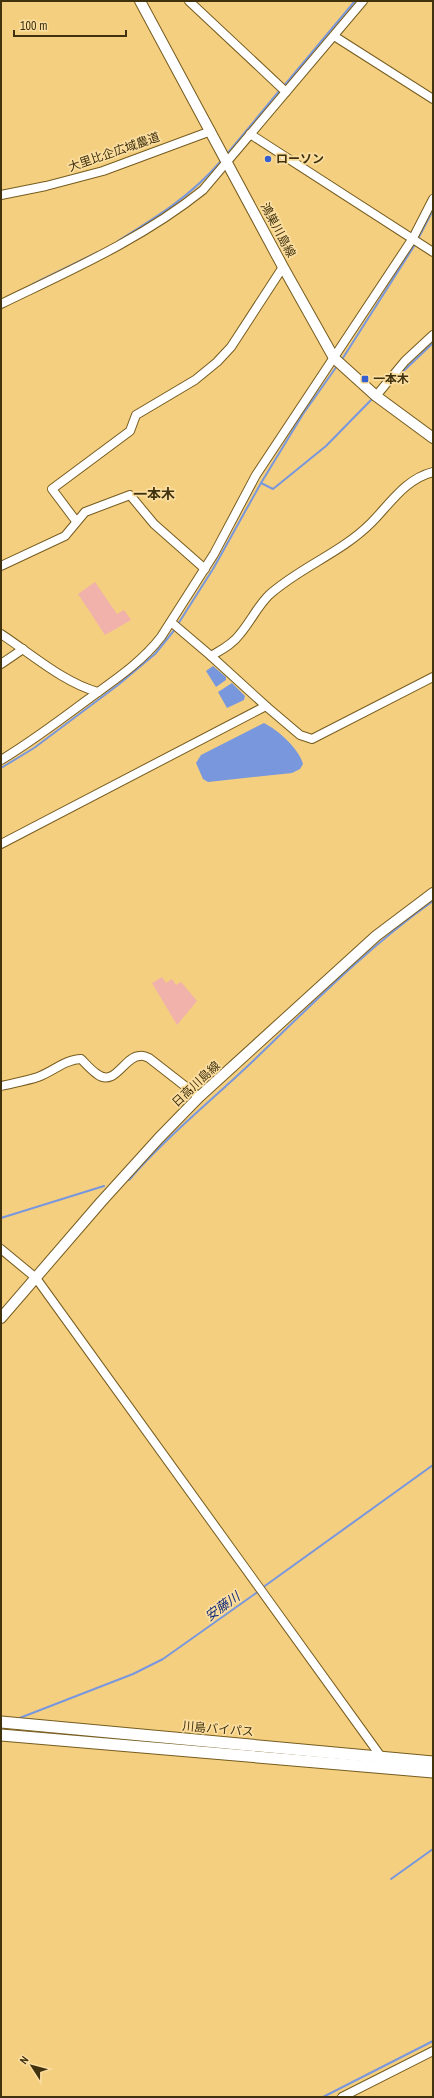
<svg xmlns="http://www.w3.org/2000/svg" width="434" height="2098" font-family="'Archivo Narrow','Noto Sans JP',sans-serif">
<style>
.green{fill:#f0b2ab}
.water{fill:#7997dd}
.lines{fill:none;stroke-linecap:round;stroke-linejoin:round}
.stream{stroke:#7997dd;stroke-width:2}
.minor-casing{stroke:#765c1e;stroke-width:10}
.major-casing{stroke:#765c1e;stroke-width:12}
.highway-casing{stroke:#765c1e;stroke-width:13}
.minor{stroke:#fff;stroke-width:8}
.major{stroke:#fff;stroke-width:10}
.highway{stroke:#fff;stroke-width:11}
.poi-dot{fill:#355ece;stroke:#fbde9f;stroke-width:1.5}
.labels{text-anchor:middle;stroke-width:3.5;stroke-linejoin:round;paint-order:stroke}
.street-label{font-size:12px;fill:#40310f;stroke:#fbde9f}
.poi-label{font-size:12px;font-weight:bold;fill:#40310f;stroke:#fbde9f;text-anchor:start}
.water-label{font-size:13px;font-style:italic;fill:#122c7b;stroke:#fbde9f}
.quarter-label{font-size:14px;font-weight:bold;fill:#40310f;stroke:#fbde9f}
</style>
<rect width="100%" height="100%" fill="#f4cf80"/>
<g class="green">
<polygon points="95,582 117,614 124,610 131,620 105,635 78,594"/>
<polygon points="162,977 166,983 172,979 176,985 181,982 197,1001 177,1025 152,983"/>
</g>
<g class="water">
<polygon points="213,666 226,677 226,680 216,687 206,671"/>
<polygon points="232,683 245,696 244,700 227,708 218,692"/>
<path d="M264,723C278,730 299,749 303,764L300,769L292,773L208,782L203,779L196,763L201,755Z"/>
</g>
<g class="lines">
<g class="stream">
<polyline points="283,87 355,1"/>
<polyline points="227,154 280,90"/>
<polyline points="418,239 433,210"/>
<path d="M118,241C157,217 191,196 221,161"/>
<polyline points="33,284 98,252"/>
<polyline points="341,361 416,243"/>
<polyline points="393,381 433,343"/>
<polyline points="261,483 273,489 326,446 373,398"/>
<polyline points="178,624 213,569 261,483 303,414 337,366"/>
<polyline points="1,768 34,748 118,685 155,654 176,628"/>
<path d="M129,1180C166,1137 211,1101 252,1062C310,1006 367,948 433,901"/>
<polyline points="1,1218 104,1186"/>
<polyline points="262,1588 433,1465"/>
<polyline points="17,1719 133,1674 163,1659 259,1591"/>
<polyline points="391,1879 433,1849"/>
<polyline points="323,2097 433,2041"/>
</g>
<g class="minor-casing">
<g id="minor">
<polyline points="189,1 286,92"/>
<polyline points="334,36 433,99"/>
<polyline points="250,134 433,252"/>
<polyline points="1,195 46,186 103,171 211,131"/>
<path d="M1,304C71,270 142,239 203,190L363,1"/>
<polyline points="376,396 405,361 433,335"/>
<polyline points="76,521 52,489 130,431 136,415 195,380 217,362 231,347 283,267"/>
<polyline points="1,566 65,536 85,512 130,495 154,524 205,569"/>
<path d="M171,622L211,656C221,650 233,644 240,634C251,621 257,607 269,595C300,567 341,553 371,523C390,504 405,479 433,472"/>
<path d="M1,634C30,653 64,683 98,692"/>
<polyline points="211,656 267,707"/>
<polyline points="1,664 23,649"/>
<path d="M1,760C31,742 59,721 87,700C113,681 141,663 161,637L214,554L256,475L413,238L433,199"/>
<polyline points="1,844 264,707 267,707 300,735 312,739 433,677"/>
<path d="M1,1086C13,1083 26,1081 38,1077C52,1072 66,1059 81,1059C86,1064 91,1070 97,1074C115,1088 124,1056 140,1056C143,1055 147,1057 149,1058L199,1097"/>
<polyline points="1,1249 36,1278 382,1758"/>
<polyline points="342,2097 433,2051"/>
</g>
</g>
<g class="major-casing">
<g id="major">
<polyline points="140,1 283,267 334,358 376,396 433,438"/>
<polyline points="1,1318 101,1202 159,1138 199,1097 376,936 433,893"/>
</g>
</g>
<g class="highway-casing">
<g id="highway">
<polyline points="1,1722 433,1762"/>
<polyline points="1,1735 433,1772"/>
</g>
</g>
<use href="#minor" class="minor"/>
<use href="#major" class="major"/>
<use href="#highway" class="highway"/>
</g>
<g class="poi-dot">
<circle cx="268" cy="159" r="4"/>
<rect x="361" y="375" width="8" height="8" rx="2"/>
</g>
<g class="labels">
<g class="street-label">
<text transform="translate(114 152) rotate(-19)" y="4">大里比企広域農道</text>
<text transform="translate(278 230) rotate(62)" y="4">鴻巣川島線</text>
<text transform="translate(196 1084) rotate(-43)" y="4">日高川島線</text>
<text transform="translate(218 1729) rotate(5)" y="4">川島バイパス</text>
</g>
<g class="poi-label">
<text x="276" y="163">ローソン</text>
<text x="373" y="383">一本木</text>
</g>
<g class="water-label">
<text transform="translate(222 1606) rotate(-36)" y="5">安藤川</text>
</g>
<g class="quarter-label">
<text x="154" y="499">一本木</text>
</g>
</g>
<rect width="434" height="2098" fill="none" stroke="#40310f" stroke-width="4"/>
<g transform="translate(32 2066) rotate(306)" stroke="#fbde9f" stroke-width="3" paint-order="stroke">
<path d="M0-3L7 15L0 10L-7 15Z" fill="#40310f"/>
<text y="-6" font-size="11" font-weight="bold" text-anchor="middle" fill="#40310f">N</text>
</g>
<path d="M14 30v6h112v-6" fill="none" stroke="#40310f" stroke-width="2"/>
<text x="20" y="30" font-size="12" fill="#40310f" stroke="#fbde9f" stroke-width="3" paint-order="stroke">100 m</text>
</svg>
